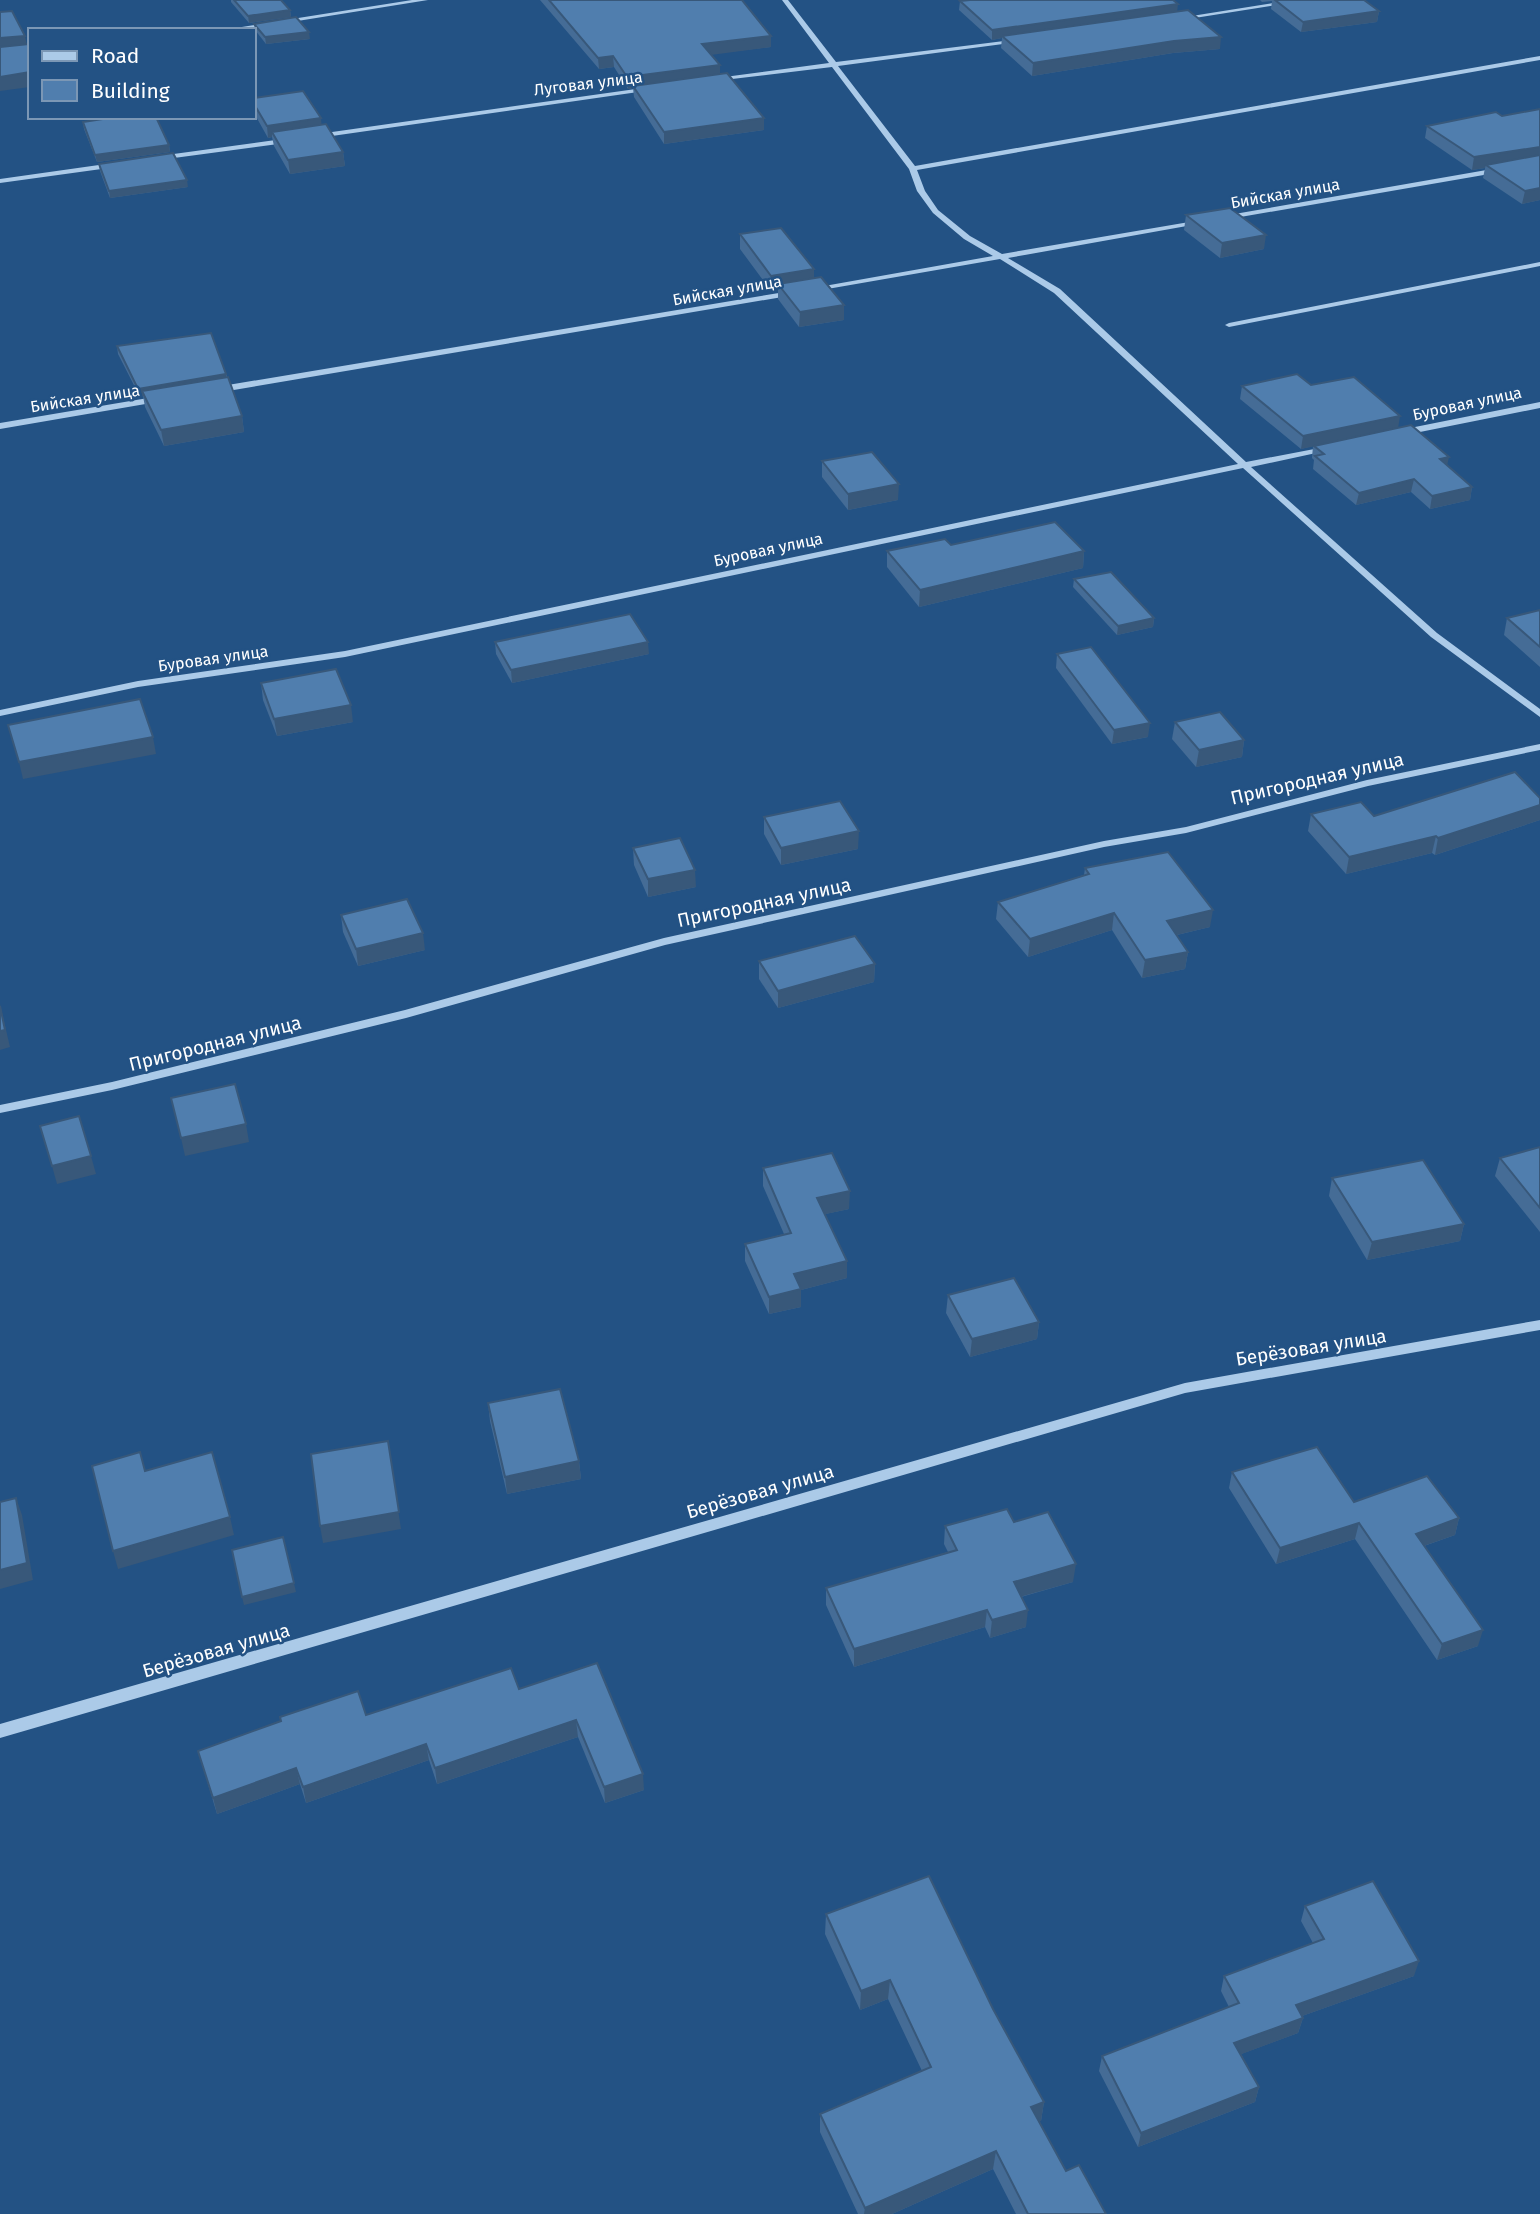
<svg xmlns="http://www.w3.org/2000/svg" width="1540" height="2214" font-family="'Fira Sans',sans-serif">
<style>
.lines{fill:none;stroke-linecap:round;stroke-linejoin:round}
.minor{fill:#abcae8;fill-rule:evenodd}
.wall{fill:#456c96}
.shaded-wall{fill:#38587a}
.building{fill:#507eae;stroke:#38587a;stroke-width:2}
.labels{text-anchor:middle;stroke-width:5;stroke-linejoin:round;paint-order:stroke}
.far-street-label{font-size:16px;fill:#fff;stroke:#235284}
.street-label{font-size:19px;fill:#fff;stroke:#235284}
</style>
<rect width="100%" height="100%" fill="#235284"/>
<g class="lines">
<g class="minor">
<polygon points="412,0 428,0 241,30 223,30"/>
<polygon points="782,0 788,0 836,62 1020,39 1021,40 1018,42 838,66 915,166 1540,56 1540,60 917,170 925,191 938,210 970,236 1002,254 1201,220 1202,222 1198,224 1008,258 1060,289 1246,462 1330,446 1330,450 1251,467 1437,633 1540,709 1540,717 1431,637 1243,468 345,657 138,687 0,716 0,710 138,681 345,651 1238,464 1054,293 1000,259 810,292 810,288 813,288 993,256 964,239 933,213 917,191 909,169 832,67 715,81 714,80 717,78 829,63"/>
<polygon points="1292,0 1309,0 1182,20 1179,18"/>
<polygon points="650,87 652,88 652,90 318,138 314,136 318,134"/>
<polygon points="290,138 294,140 293,142 159,160 155,158 159,156"/>
<polygon points="113,163 117,165 116,167 0,183 0,179"/>
<polygon points="1498,168 1501,168 1501,172 1223,220 1219,218 1223,216"/>
<polygon points="1540,262 1540,266 1229,327 1225,325 1229,323"/>
<polygon points="791,291 795,293 794,295 216,393 212,390 216,387"/>
<polygon points="160,396 163,397 163,401 0,429 0,423"/>
<polygon points="1540,402 1540,408 1400,436 1396,433 1400,430"/>
<polygon points="1540,744 1540,750 1368,786 1186,833 1104,847 665,945 406,1018 112,1090 0,1113 0,1105 112,1082 405,1010 664,938 1104,841 1186,827 1367,780"/>
<polygon points="1540,1320 1540,1330 1185,1393 0,1738 0,1724 1185,1383"/>
</g>
</g>
<g class="wall">
<polygon points="231,0 281,0 290,10 291,17 249,23 231,2"/>
<polygon points="540,0 742,0 771,47 711,54 720,74 764,130 664,144 634,97 633,88 628,89 614,67 599,69"/>
<polygon points="1260,0 1364,0 1379,11 1377,22 1301,32 1271,9 1272,1 1262,2"/>
<polygon points="960,1 1177,11 1220,49 1173,53 1032,76 1001,48 1002,38 992,40 959,10"/>
<polygon points="254,24 310,39 266,44 255,30"/>
<polygon points="254,98 321,118 321,125 343,152 345,166 290,174 274,146 272,137 268,138 254,113"/>
<polygon points="83,122 169,145 170,152 97,162 84,129"/>
<polygon points="1427,126 1540,200 1522,204 1483,178 1485,168 1472,170 1425,138"/>
<polygon points="99,164 188,187 110,198 100,171"/>
<polygon points="1186,215 1264,249 1220,258 1184,230"/>
<polygon points="740,234 814,269 814,278 844,320 799,327 778,299 778,290 771,291 740,249"/>
<polygon points="117,346 226,374 242,416 244,432 164,446 145,407 143,396 140,397 118,354"/>
<polygon points="1311,385 1398,428 1447,466 1472,487 1470,500 1430,509 1411,492 1356,505 1313,469 1314,460 1312,458 1313,446 1301,449 1240,399 1242,386"/>
<polygon points="822,461 898,500 848,510 822,477"/>
<polygon points="951,545 1084,551 1083,568 919,607 887,567 887,551"/>
<polygon points="1074,579 1154,618 1153,627 1117,635 1073,587"/>
<polygon points="1540,610 1540,667 1504,635 1507,618"/>
<polygon points="495,642 649,654 512,683 496,654"/>
<polygon points="1057,654 1148,737 1112,744 1056,668"/>
<polygon points="261,683 353,722 277,736 263,700"/>
<polygon points="1175,722 1244,740 1242,757 1196,767 1172,739"/>
<polygon points="1540,798 1540,820 1435,855 1432,853 1346,874 1308,831 1311,814 1374,816"/>
<polygon points="764,817 858,849 781,865 764,834"/>
<polygon points="633,848 696,887 648,897 634,865"/>
<polygon points="1085,868 1210,927 1177,935 1188,952 1185,969 1142,978 1112,930 1028,957 996,919 998,902 1084,875"/>
<polygon points="341,915 425,950 358,966 343,932"/>
<polygon points="759,961 875,964 874,982 778,1008 759,979"/>
<polygon points="1540,1147 1540,1232 1495,1176 1500,1158"/>
<polygon points="763,1168 849,1209 825,1214 847,1278 801,1290 801,1307 769,1314 745,1261 745,1244 784,1234 763,1186"/>
<polygon points="1332,1178 1464,1224 1460,1241 1367,1260 1329,1196"/>
<polygon points="948,1295 1039,1322 1037,1339 970,1357 946,1313"/>
<polygon points="488,1403 579,1461 581,1479 507,1494 490,1421"/>
<polygon points="1232,1472 1354,1502 1459,1518 1455,1535 1424,1546 1478,1646 1437,1660 1355,1539 1276,1564 1229,1488"/>
<polygon points="1014,1522 1073,1582 1021,1597 1026,1627 990,1638 985,1627 854,1667 826,1605 826,1588 948,1552 944,1544 945,1526"/>
<polygon points="597,1663 644,1790 605,1803 578,1737 437,1784 429,1760 306,1803 300,1784 217,1814 198,1751 366,1715 519,1689"/>
<polygon points="1305,1906 1414,1976 1302,2016 1303,2018 1298,2033 1241,2054 1259,2087 1255,2102 1138,2147 1099,2071 1102,2056 1229,2007 1221,1991 1224,1976 1313,1943 1301,1921"/>
<polygon points="826,1914 993,2009 1044,2102 1041,2121 1039,2121 1066,2171 1106,2214 1016,2214 993,2169 892,2214 858,2214 820,2132 820,2114 922,2071 888,1999 860,2010 825,1934"/>
</g>
<g class="shaded-wall">
<polygon points="1178,4 1177,13 1002,36 1002,38 992,40 992,30"/>
<polygon points="290,10 291,17 249,23 248,16"/>
<polygon points="1379,11 1377,22 1301,32 1303,22"/>
<polygon points="309,32 310,39 266,44 265,37"/>
<polygon points="25,36 28,50 0,52 0,38"/>
<polygon points="771,36 771,47 703,56 702,44"/>
<polygon points="1221,37 1220,49 1173,53 1032,76 1033,63 1174,41"/>
<polygon points="613,56 614,67 599,69 598,58"/>
<polygon points="720,65 720,76 633,86 633,88 628,89 627,77"/>
<polygon points="30,72 30,87 0,91 0,77"/>
<polygon points="321,118 322,130 272,132 272,137 268,138 267,126"/>
<polygon points="764,118 764,130 664,144 664,132"/>
<polygon points="169,145 170,152 97,162 95,155"/>
<polygon points="1540,147 1540,159 1486,165 1485,168 1472,170 1474,157"/>
<polygon points="343,152 345,166 290,174 288,160"/>
<polygon points="187,180 188,187 110,198 109,191"/>
<polygon points="1540,188 1540,200 1522,204 1525,191"/>
<polygon points="1266,235 1264,249 1220,258 1222,243"/>
<polygon points="814,269 814,284 778,284 778,290 771,291 771,276"/>
<polygon points="844,305 844,320 799,327 800,312"/>
<polygon points="226,374 227,382 142,391 143,396 140,397 138,389"/>
<polygon points="242,416 244,432 164,446 161,430"/>
<polygon points="1400,416 1398,429 1301,449 1303,436"/>
<polygon points="1449,457 1446,470 1440,459"/>
<polygon points="1414,479 1411,492 1356,505 1359,493"/>
<polygon points="899,484 898,500 848,510 848,494"/>
<polygon points="1472,487 1470,500 1430,509 1432,496"/>
<polygon points="1084,551 1083,568 919,607 920,590"/>
<polygon points="1154,618 1153,627 1117,635 1118,626"/>
<polygon points="648,642 649,654 512,683 511,670"/>
<polygon points="351,705 353,722 277,736 274,719"/>
<polygon points="1150,723 1148,737 1112,744 1114,730"/>
<polygon points="153,737 156,754 23,779 19,762"/>
<polygon points="1244,740 1242,757 1196,767 1199,750"/>
<polygon points="1540,805 1540,820 1435,855 1438,838"/>
<polygon points="859,831 858,849 781,865 781,848"/>
<polygon points="1436,836 1432,853 1346,874 1349,857"/>
<polygon points="695,870 696,887 648,897 648,879"/>
<polygon points="1213,910 1210,927 1164,938 1167,921"/>
<polygon points="1114,913 1112,930 1028,957 1030,939"/>
<polygon points="423,933 425,950 358,966 356,949"/>
<polygon points="1188,952 1185,969 1142,978 1145,960"/>
<polygon points="875,964 874,982 778,1008 778,991"/>
<polygon points="0,1004 10,1047 0,1050"/>
<polygon points="246,1124 249,1142 185,1156 181,1138"/>
<polygon points="91,1156 96,1174 57,1184 52,1166"/>
<polygon points="850,1191 849,1209 817,1216 817,1198"/>
<polygon points="1464,1224 1460,1241 1367,1260 1372,1242"/>
<polygon points="847,1261 847,1278 801,1290 801,1307 769,1314 769,1297 794,1274"/>
<polygon points="1039,1322 1037,1339 970,1357 972,1339"/>
<polygon points="388,1441 401,1529 323,1543 320,1526"/>
<polygon points="579,1461 581,1479 507,1494 505,1477"/>
<polygon points="16,1498 22,1515 33,1580 0,1589 0,1570"/>
<polygon points="230,1517 234,1535 118,1569 113,1551"/>
<polygon points="1459,1518 1455,1535 1412,1550 1416,1534"/>
<polygon points="1359,1523 1355,1539 1276,1564 1280,1548"/>
<polygon points="1076,1564 1073,1582 1012,1599 1014,1582"/>
<polygon points="294,1583 296,1592 244,1605 242,1597"/>
<polygon points="987,1610 985,1627 854,1667 854,1649"/>
<polygon points="1028,1610 1026,1627 990,1638 992,1620"/>
<polygon points="1483,1630 1478,1646 1437,1660 1442,1644"/>
<polygon points="576,1720 578,1737 437,1784 435,1768"/>
<polygon points="426,1744 429,1760 306,1803 303,1787"/>
<polygon points="296,1768 300,1784 217,1814 213,1798"/>
<polygon points="643,1774 644,1790 605,1803 604,1787"/>
<polygon points="1419,1961 1414,1976 1291,2020 1296,2005"/>
<polygon points="890,1980 888,1999 860,2010 861,1991"/>
<polygon points="1303,2018 1298,2033 1231,2058 1234,2043"/>
<polygon points="1259,2087 1255,2102 1138,2147 1141,2133"/>
<polygon points="1044,2102 1041,2121 1028,2125 1031,2107"/>
<polygon points="996,2151 993,2169 892,2214 864,2214 865,2208"/>
</g>
<g class="building">
<polygon points="234,0 281,0 290,10 248,16"/>
<polygon points="549,0 742,0 771,36 702,44 720,65 627,77 613,56 598,58"/>
<polygon points="970,0 1173,0 1178,4 992,30 960,1"/>
<polygon points="1275,0 1364,0 1379,11 1303,22"/>
<polygon points="1188,10 1221,37 1174,41 1033,63 1002,36"/>
<polygon points="12,11 25,36 0,38 0,12"/>
<polygon points="296,17 309,32 265,37 254,24"/>
<polygon points="29,44 30,72 0,77 0,47"/>
<polygon points="727,73 764,118 664,132 633,86"/>
<polygon points="303,91 321,118 267,126 254,104 254,98"/>
<polygon points="1540,109 1540,147 1474,157 1427,126 1496,112 1502,116"/>
<polygon points="116,117 156,117 169,145 95,155 83,122"/>
<polygon points="326,124 343,152 288,160 272,132"/>
<polygon points="173,153 187,180 109,191 99,164"/>
<polygon points="1540,155 1540,188 1525,191 1486,165"/>
<polygon points="1230,208 1266,235 1222,243 1186,215"/>
<polygon points="781,228 814,269 771,276 740,234"/>
<polygon points="821,277 844,305 800,312 778,284"/>
<polygon points="211,333 226,374 138,389 117,346"/>
<polygon points="1297,374 1311,385 1354,377 1400,416 1303,436 1242,386"/>
<polygon points="228,377 242,416 161,430 142,391"/>
<polygon points="1411,425 1449,457 1440,459 1472,487 1432,496 1414,479 1359,493 1315,456 1324,454 1314,446"/>
<polygon points="872,452 899,484 848,494 822,461"/>
<polygon points="1055,522 1084,551 920,590 887,551 945,539 951,545"/>
<polygon points="1111,572 1154,618 1118,626 1074,579"/>
<polygon points="1540,610 1540,647 1507,618"/>
<polygon points="630,614 648,642 511,670 495,642"/>
<polygon points="1091,647 1150,723 1114,730 1057,654"/>
<polygon points="336,669 351,705 274,719 261,683"/>
<polygon points="140,699 153,737 19,762 8,725"/>
<polygon points="1220,712 1244,740 1199,750 1175,722"/>
<polygon points="1515,772 1540,798 1540,805 1438,838 1436,836 1349,857 1311,814 1361,802 1374,816"/>
<polygon points="840,801 859,831 781,848 764,817"/>
<polygon points="680,838 695,870 648,879 633,848"/>
<polygon points="1168,852 1213,910 1167,921 1188,952 1145,960 1114,913 1030,939 998,902 1089,874 1085,868"/>
<polygon points="407,899 423,933 356,949 341,915"/>
<polygon points="855,936 875,964 778,991 759,961"/>
<polygon points="0,1006 5,1030 0,1031"/>
<polygon points="235,1084 246,1124 181,1138 171,1098"/>
<polygon points="79,1116 91,1156 52,1166 40,1126"/>
<polygon points="1540,1147 1540,1208 1500,1158"/>
<polygon points="832,1153 850,1191 817,1198 847,1261 794,1274 801,1289 769,1297 745,1244 791,1233 763,1168"/>
<polygon points="1423,1160 1464,1224 1372,1242 1332,1178"/>
<polygon points="1014,1278 1039,1322 972,1339 948,1295"/>
<polygon points="560,1389 579,1461 505,1477 488,1403"/>
<polygon points="388,1441 399,1512 320,1526 311,1454"/>
<polygon points="1317,1447 1354,1502 1427,1476 1459,1518 1416,1534 1483,1630 1442,1644 1359,1523 1280,1548 1232,1472"/>
<polygon points="140,1452 145,1471 212,1452 230,1517 113,1551 92,1466"/>
<polygon points="16,1498 27,1563 0,1570 0,1502"/>
<polygon points="1007,1509 1014,1522 1048,1512 1076,1564 1014,1582 1028,1610 992,1620 987,1610 854,1649 826,1588 957,1550 945,1526"/>
<polygon points="283,1537 294,1583 242,1597 232,1550"/>
<polygon points="597,1663 643,1774 604,1787 576,1720 435,1768 426,1744 303,1787 296,1768 213,1798 198,1751 281,1721 280,1717 358,1691 366,1715 511,1668 519,1689"/>
<polygon points="929,1876 993,2009 1044,2102 1031,2107 1066,2171 1079,2165 1106,2214 1028,2214 996,2151 865,2208 820,2114 931,2067 890,1980 861,1991 826,1914"/>
<polygon points="1373,1881 1419,1961 1296,2005 1303,2018 1234,2043 1259,2087 1141,2133 1102,2056 1239,2003 1224,1976 1324,1939 1305,1906"/>
</g>
<g class="labels">
<g class="far-street-label">
<text transform="translate(588 83) rotate(-7)" y="6">Луговая улица</text>
<text transform="translate(1285 193) rotate(-10)" y="6">Бийская улица</text>
<text transform="translate(727 290) rotate(-10)" y="6">Бийская улица</text>
<text transform="translate(85 398) rotate(-9)" y="6">Бийская улица</text>
<text transform="translate(1467 403) rotate(-12)" y="6">Буровая улица</text>
<text transform="translate(768 549) rotate(-12)" y="6">Буровая улица</text>
<text transform="translate(213 658) rotate(-8)" y="6">Буровая улица</text>
</g>
<g class="street-label">
<text transform="translate(1317 778) rotate(-13)" y="7">Пригородная улица</text>
<text transform="translate(764 902) rotate(-12)" y="7">Пригородная улица</text>
<text transform="translate(215 1043) rotate(-14)" y="7">Пригородная улица</text>
<text transform="translate(1311 1347) rotate(-9)" y="7">Берёзовая улица</text>
<text transform="translate(760 1491) rotate(-16)" y="7">Берёзовая улица</text>
<text transform="translate(216 1650) rotate(-16)" y="7">Берёзовая улица</text>
</g>
</g>
<rect x="28" y="28" width="228" height="91" fill="#235284" stroke="#7b97b5" stroke-width="2"/>
<rect x="42" y="51" width="35" height="10" fill="#abcae8" stroke="#7b97b5" stroke-width="2"/>
<text x="91" y="63" font-size="21" fill="#ffffff">Road</text>
<rect x="42" y="80" width="35" height="21" fill="#507eae" stroke="#7b97b5" stroke-width="2"/>
<text x="91" y="98" font-size="21" fill="#ffffff">Building</text>
</svg>
